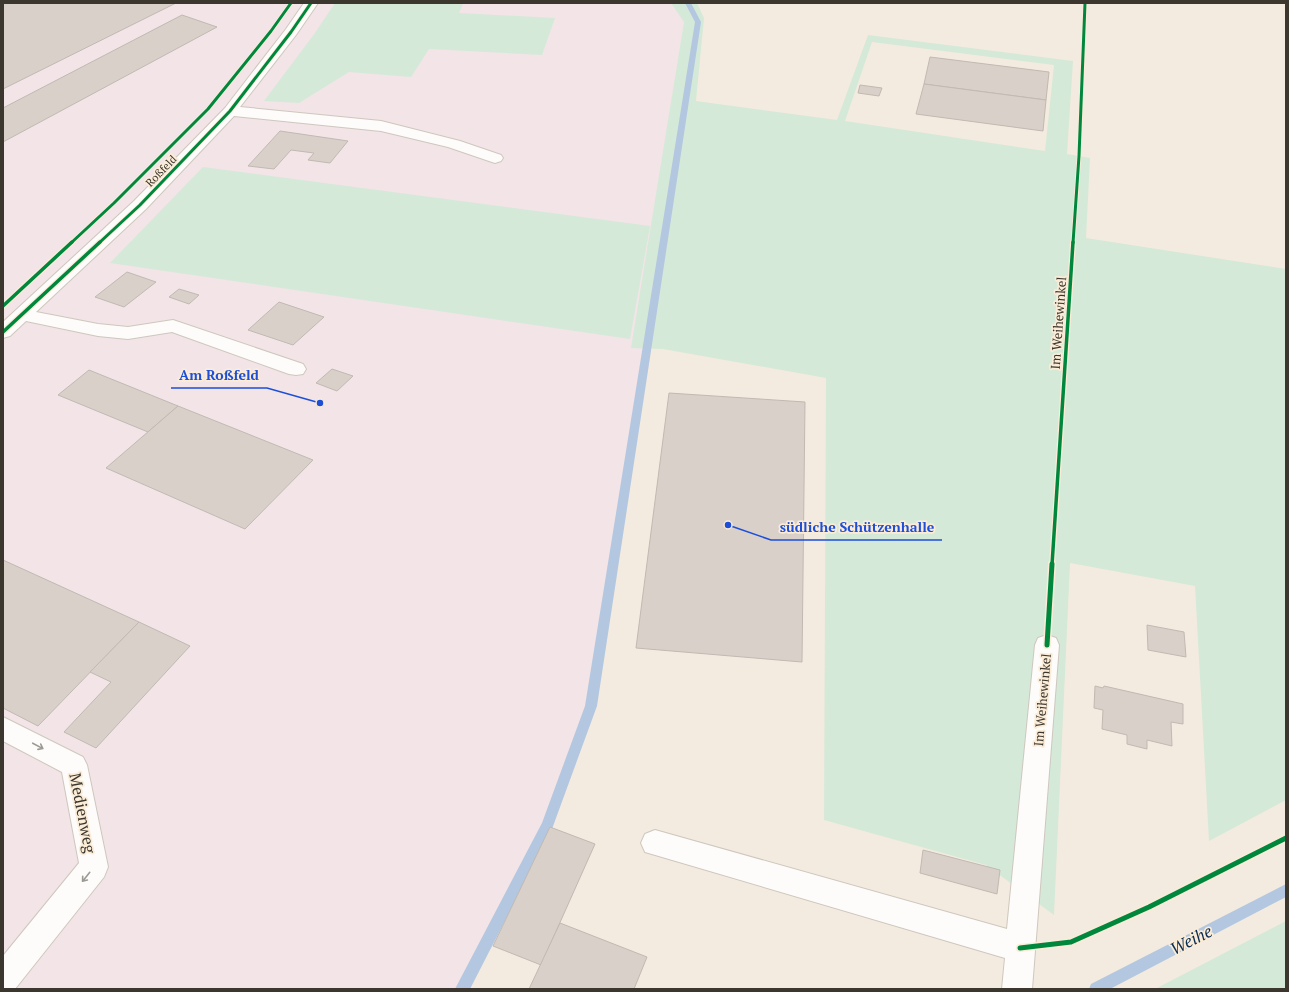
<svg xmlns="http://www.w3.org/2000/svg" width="1289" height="992" font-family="'PT Serif',serif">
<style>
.industrial{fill:#f2e4e7}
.green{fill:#d5e9d8;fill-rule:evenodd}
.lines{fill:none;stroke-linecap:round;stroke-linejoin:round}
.stream{fill:#b3c7e0;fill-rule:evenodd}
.building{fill:#d9d0ca;stroke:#c2b9b2}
.minor-casing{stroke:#cec7be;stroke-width:2}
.minor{fill:#fdfcfa;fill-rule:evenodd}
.cycleway-far2-casing{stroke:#fbecd7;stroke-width:4.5}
.cycleway-far1-casing{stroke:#fbecd7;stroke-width:6}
.cycleway-casing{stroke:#fbecd7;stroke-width:8}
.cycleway-far2{stroke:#00873e;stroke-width:3}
.cycleway-far1{stroke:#00873e;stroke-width:3.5}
.cycleway{stroke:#00873e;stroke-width:5}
.oneway{stroke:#9c9a94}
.labels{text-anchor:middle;stroke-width:3.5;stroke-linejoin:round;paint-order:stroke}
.far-street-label{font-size:11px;fill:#3c372e;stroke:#fbecd7}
.street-label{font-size:13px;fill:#3c372e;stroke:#fbecd7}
.near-street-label{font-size:16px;fill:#3c372e;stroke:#fbecd7}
.near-water-label{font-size:17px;font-style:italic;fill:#092c51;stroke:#fbecd7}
.leader{fill:none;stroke:#1d4ed8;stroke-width:1.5}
.callout-dot{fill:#1d4ed8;stroke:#fbecd7;stroke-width:1.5}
.callout-label{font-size:14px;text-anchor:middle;font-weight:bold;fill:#1d4ed8;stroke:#fbecd7;stroke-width:3.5;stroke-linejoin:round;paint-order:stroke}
</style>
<rect width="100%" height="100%" fill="#f3ebdf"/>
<polygon class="industrial" points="3,3 671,3 684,21 672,97 685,99 591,706 548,825 462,989 3,989"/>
<g class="green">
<polygon points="335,3 463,3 459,13 555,18 542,55 429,49 411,77 349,72 299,103 264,101 315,33"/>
<path d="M671,3H697L704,18L696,101L837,120L868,35L1073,61L1067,154L1090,158L1086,238L1286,269V800L1209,841L1195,586L1070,563L1054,915L986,865L824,820L826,378L663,349L631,348L684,22ZM872,42L1054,65L1045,151L845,121Z"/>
<polygon points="203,167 650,226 630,339 110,263"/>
<polygon points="1286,921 1286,989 1155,989"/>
</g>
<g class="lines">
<g class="stream">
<polygon points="685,3 691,3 701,22 597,706 552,829 470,989 455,989 542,823 585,706 695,22"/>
<polygon points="1286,884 1286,897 1110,989 1089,989 1091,984"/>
</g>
</g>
<g class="building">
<polygon points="3,3 176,3 3,89"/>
<polygon points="182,15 217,27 3,142 3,108"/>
<polygon points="930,57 1049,72 1046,100 924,84"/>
<polygon points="924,84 1046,100 1043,131 916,114"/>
<polygon points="860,85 882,88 879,96 858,93"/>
<polygon points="280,131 348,141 330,163 308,160 314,153 291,150 274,169 248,166"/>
<polygon points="127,272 156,282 124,307 95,297"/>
<polygon points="179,289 199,295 189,304 169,297"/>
<polygon points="279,302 324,317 293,345 248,330"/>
<polygon points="332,369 353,376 337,391 316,383"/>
<polygon points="89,370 178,406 148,432 58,395"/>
<polygon points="669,393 805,402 802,662 636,648"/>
<polygon points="178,406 313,460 245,529 106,468"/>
<polygon points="3,560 139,622 38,726 3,708"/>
<polygon points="139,622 190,646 96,748 64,732 111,682 90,672"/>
<polygon points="1147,625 1184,632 1186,657 1148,650"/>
<polygon points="1095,686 1103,688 1104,686 1183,704 1183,724 1171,722 1172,746 1147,740 1147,749 1127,744 1127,735 1102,729 1103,710 1094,708"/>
<polygon points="550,827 595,844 541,965 493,946"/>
<polygon points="923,850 1000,870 997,894 920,873"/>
<polygon points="560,923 647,957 634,989 529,989"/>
</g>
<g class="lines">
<g class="minor-casing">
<g id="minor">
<polygon points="304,3 318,3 296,35 240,107 381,121 460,141 501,155 503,158 501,161 495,163 489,161 448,147 381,131 234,116 146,209 36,312 98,324 128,327 173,320 303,364 306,369 303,374 296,375 289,374 172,332 128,339 98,336 26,321 10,336 3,338 3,322 134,201 225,108 286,29"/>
<polygon points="1047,635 1056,638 1059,645 1032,989 1002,989 1005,958 645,852 641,843 645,834 655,830 1007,929 1035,645 1038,638"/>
<polygon points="3,717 83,757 87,765 108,867 104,877 15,989 3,989 3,956 79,863 62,772 3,741"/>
</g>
</g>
<use href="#minor" class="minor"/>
<g class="cycleway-far2-casing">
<g id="cycleway-far2">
<polyline points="71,243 114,203 208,109 271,31 291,3"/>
<polyline points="99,243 140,205 230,111 291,32 311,3"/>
<polyline points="1073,243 1079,156 1085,3"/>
</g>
</g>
<g class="cycleway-far1-casing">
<g id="cycleway-far1">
<polyline points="3,306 72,242"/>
<polyline points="3,332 100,242"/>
<polyline points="1052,565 1073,242"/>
</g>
</g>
<g class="cycleway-casing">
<g id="cycleway">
<polyline points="1047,645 1052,564"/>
<polyline points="1020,948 1071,942 1149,907 1286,838"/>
</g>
</g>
<use href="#cycleway-far2" class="cycleway-far2"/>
<use href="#cycleway-far1" class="cycleway-far1"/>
<use href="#cycleway" class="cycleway"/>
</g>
<defs><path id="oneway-shaft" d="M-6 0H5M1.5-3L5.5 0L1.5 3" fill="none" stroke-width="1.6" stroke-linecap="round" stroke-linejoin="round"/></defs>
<g class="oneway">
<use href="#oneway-shaft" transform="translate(38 746) rotate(28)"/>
<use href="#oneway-shaft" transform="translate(86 877) rotate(129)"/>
</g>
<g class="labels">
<g class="far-street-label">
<text transform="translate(161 171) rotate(-46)" y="4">Roßfeld</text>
</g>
<g class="street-label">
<text transform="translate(1058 323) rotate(-86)" y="5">Im Weihewinkel</text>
<text transform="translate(1042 700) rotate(-85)" y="5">Im Weihewinkel</text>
</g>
<g class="near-street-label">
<text transform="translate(83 813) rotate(79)" y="6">Medienweg</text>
</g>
<g class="near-water-label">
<text transform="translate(1191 940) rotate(-27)" y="6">Weihe</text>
</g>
</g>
<path class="leader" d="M320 403L267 388H171M728 525L771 540H942"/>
<g class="callout-dot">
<circle cx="320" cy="403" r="4"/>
<circle cx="728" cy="525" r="4"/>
</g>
<g class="callout-label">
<text x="219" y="380">Am Roßfeld</text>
<text x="857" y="532">südliche Schützenhalle</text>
</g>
<rect width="1289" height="992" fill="none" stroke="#3c372e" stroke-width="8"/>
</svg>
